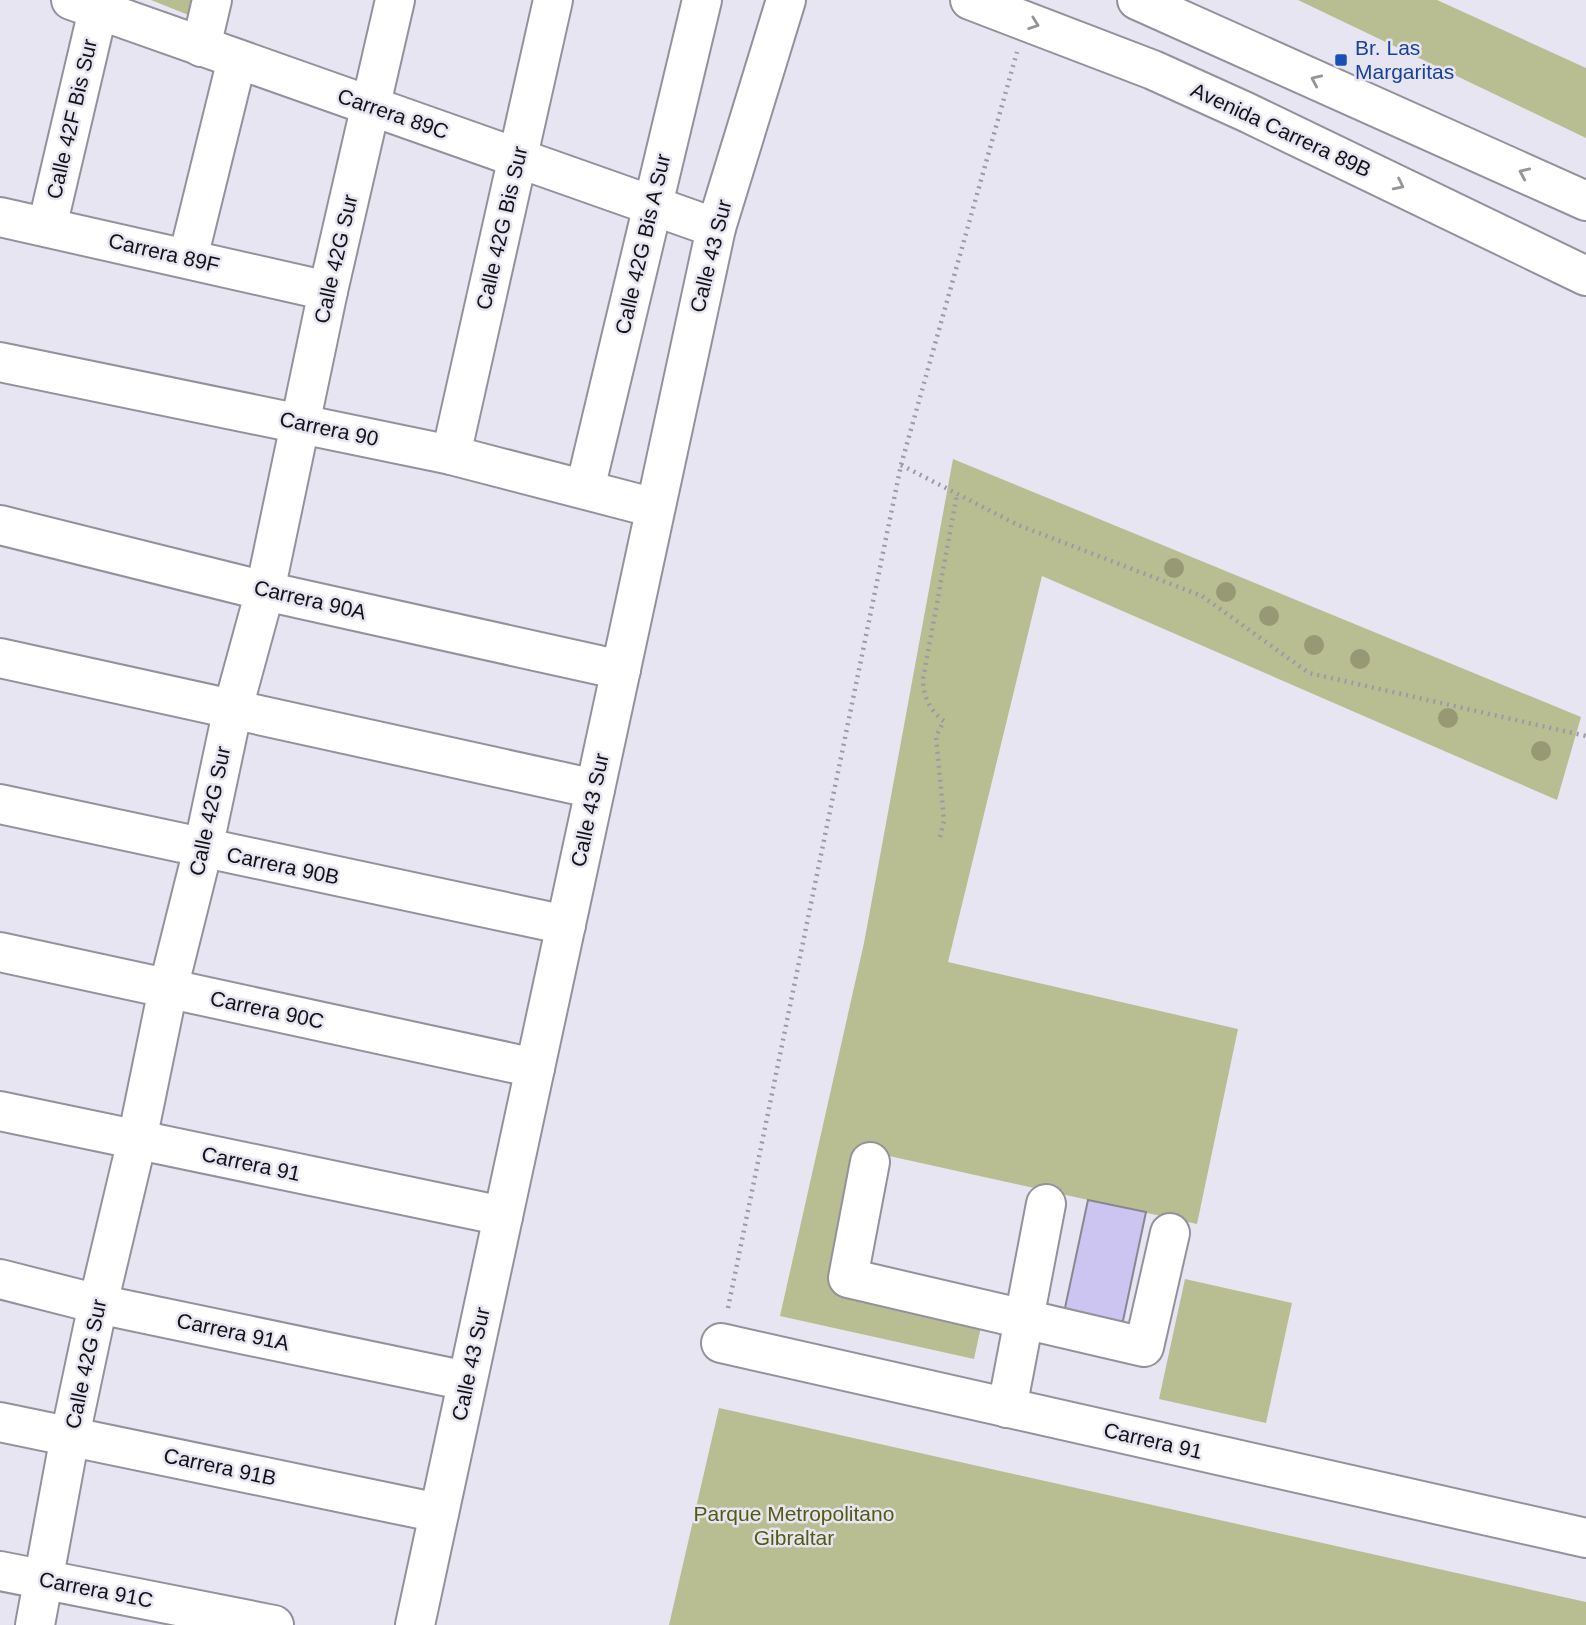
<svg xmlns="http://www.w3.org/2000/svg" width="1586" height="1625" font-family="Helvetica,sans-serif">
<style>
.green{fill:#b8be91}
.building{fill:#ccc5f2;stroke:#888791;stroke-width:2}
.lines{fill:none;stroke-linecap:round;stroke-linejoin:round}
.minor-casing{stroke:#93929c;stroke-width:42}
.major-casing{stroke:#93929c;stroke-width:42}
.path{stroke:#9c9ba4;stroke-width:4.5;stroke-dasharray:2 5;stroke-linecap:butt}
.minor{stroke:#fff;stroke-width:38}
.major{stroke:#fff;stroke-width:38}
.tree{fill:#979975}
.oneway{stroke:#959597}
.transit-dot{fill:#1a4fb4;stroke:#e7e5f1;stroke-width:2.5}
.labels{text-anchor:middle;stroke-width:5;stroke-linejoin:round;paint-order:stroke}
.transit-label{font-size:21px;fill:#164399;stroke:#e7e5f1;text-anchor:start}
.street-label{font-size:21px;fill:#131317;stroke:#e7e5f1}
.park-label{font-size:21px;fill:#555a0f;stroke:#e7e5f1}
</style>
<rect width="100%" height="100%" fill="#e7e5f1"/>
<g class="green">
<polygon points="151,0 200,0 196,18"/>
<polygon points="1298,0 1437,0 1586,68 1586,138"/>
<polygon points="953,459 1581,717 1557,800 1042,576 948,962 1238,1029 1197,1224 862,1150 833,1284 983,1317 974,1359 780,1316 864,943"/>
<polygon points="1185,1279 1292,1303 1266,1423 1159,1399"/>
<polygon points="719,1408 1586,1602 1586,1625 669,1625"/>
</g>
<polygon class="building" points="1088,1200 1146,1212 1120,1335 1062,1322"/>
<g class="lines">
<g class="minor-casing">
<g id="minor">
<polyline points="71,0 716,228"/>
<polyline points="201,47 212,0"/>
<polyline points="0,217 328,291"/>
<polyline points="47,227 98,10"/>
<polyline points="188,258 237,59"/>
<polyline points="0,362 451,455 655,508"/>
<polyline points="451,455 553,0"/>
<polyline points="585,489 702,0"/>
<polyline points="0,525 265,591 621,670"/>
<polyline points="0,658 595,789"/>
<polyline points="0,804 566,925"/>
<polyline points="0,952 535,1068"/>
<polyline points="0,1111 503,1216"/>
<polyline points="870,1162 848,1278 1144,1347 1170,1233"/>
<polyline points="0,1279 98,1304 467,1381"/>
<polyline points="721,1343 1586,1538"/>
<polyline points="1007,1408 1046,1204"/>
<polyline points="0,1422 439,1513"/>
<polyline points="0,1571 274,1625"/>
<polyline points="35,1625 70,1436 98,1304 137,1140 168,989 203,849 233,708 265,591 328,291 395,0"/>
<polyline points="415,1625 716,228 786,0"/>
</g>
</g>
<g class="major-casing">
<g id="major">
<polyline points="970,0 1153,70 1246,112 1586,276"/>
<polyline points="1137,0 1586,201"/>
</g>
</g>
<g class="path">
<polyline points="901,465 1018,525 1202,596 1309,673 1586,736"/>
<path d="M940,837L944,821L936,736L944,721C930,711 923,696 923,679L957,494"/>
<polyline points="728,1308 901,465 1017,52"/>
</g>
<use href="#minor" class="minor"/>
<use href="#major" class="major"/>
</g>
<g class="tree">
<circle cx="1174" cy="568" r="10"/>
<circle cx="1226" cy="592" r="10"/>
<circle cx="1269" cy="616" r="10"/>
<circle cx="1314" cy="645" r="10"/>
<circle cx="1360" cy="659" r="10"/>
<circle cx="1448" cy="718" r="10"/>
<circle cx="1541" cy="751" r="10"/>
</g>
<defs><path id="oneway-chevron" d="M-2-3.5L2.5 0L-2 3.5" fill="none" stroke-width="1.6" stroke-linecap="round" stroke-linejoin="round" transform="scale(1.75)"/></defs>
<g class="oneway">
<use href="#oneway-chevron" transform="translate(1034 24) rotate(20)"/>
<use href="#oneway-chevron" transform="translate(1316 80) rotate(-156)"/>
<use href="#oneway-chevron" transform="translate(1524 173) rotate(-156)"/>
<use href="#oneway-chevron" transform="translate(1399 185) rotate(26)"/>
</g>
<rect class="transit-dot" x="1334" y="53" width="14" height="14" rx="3.5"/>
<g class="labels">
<g class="transit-label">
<text x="1355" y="55">Br. Las<tspan x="1355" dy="24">Margaritas</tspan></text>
</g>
<g class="street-label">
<text transform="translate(393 114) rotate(19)" y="7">Carrera 89C</text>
<text transform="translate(72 119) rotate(-77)" y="7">Calle 42F Bis Sur</text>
<text transform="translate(1281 130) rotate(25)" y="7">Avenida Carrera 89B</text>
<text transform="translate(502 228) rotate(-77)" y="7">Calle 42G Bis Sur</text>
<text transform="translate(643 244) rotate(-77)" y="7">Calle 42G Bis A Sur</text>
<text transform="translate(164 253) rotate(13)" y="7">Carrera 89F</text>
<text transform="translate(711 256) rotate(-76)" y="7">Calle 43 Sur</text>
<text transform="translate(336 259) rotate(-77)" y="7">Calle 42G Sur</text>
<text transform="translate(329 429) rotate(12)" y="7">Carrera 90</text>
<text transform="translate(310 600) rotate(13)" y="7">Carrera 90A</text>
<text transform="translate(590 810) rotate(-78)" y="7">Calle 43 Sur</text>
<text transform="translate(210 811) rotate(-78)" y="7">Calle 42G Sur</text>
<text transform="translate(283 866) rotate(12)" y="7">Carrera 90B</text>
<text transform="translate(267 1010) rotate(12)" y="7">Carrera 90C</text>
<text transform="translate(251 1164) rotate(12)" y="7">Carrera 91</text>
<text transform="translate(233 1332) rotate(12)" y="7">Carrera 91A</text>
<text transform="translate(86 1364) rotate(-78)" y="7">Calle 42G Sur</text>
<text transform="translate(471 1364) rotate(-78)" y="7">Calle 43 Sur</text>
<text transform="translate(1153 1441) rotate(13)" y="7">Carrera 91</text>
<text transform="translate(220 1467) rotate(12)" y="7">Carrera 91B</text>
<text transform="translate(96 1590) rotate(11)" y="7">Carrera 91C</text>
</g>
<g class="park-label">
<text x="794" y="1521">Parque Metropolitano<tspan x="794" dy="24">Gibraltar</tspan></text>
</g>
</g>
</svg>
